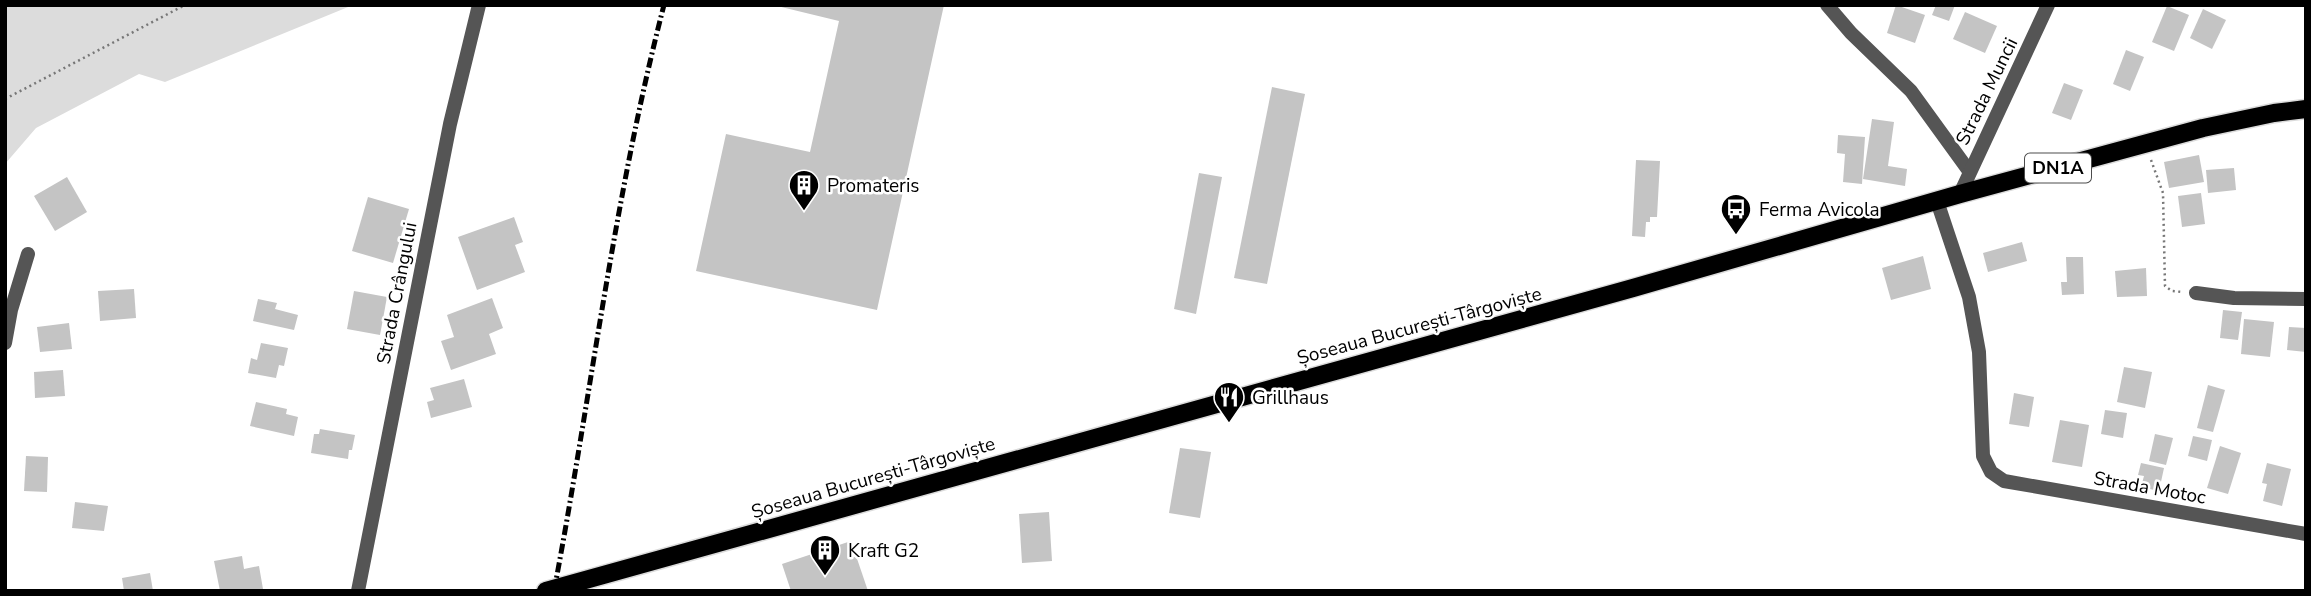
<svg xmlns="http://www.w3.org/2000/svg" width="2311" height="596" font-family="'Nunito Sans',sans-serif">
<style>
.green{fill:#dcdcdc}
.building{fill:#c4c4c4}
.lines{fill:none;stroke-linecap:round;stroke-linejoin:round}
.primary-casing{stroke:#dbdbdb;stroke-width:21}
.path{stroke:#777;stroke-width:2.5;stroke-dasharray:2 3.5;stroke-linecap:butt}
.minor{stroke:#555;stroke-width:14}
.primary{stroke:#000;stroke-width:18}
.rail{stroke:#000;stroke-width:5;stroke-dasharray:10 3.5 2 3.5;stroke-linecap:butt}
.labels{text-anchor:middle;stroke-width:5;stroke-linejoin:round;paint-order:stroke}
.shield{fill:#fff;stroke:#4c4c4c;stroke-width:2}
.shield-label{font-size:18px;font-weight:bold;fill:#000}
.street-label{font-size:19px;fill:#000;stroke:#fff}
.poi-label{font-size:19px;fill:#000;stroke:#fff;text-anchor:start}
</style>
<rect width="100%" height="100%" fill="#fff"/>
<polygon class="green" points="5,5 353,5 165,82 139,74 36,128 5,164"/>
<g class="building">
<polygon points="773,5 944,5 877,310 696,271 726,134 810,152 839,21"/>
<polygon points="1896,5 1925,15 1915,43 1887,33"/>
<polygon points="1936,5 1955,5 1949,21 1932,15"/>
<polygon points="2167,6 2189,15 2174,51 2152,42"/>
<polygon points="2203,9 2226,20 2212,49 2190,38"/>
<polygon points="1965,12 1997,26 1985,53 1953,39"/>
<polygon points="2126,50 2144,57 2130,91 2113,84"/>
<polygon points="2064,83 2083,90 2071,120 2052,113"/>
<polygon points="1272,87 1305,94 1267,284 1234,278"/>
<polygon points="1872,119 1894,122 1888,166 1907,169 1905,186 1863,179"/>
<polygon points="1838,135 1865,137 1862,184 1843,182 1845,154 1837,153"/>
<polygon points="2199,155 2204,182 2169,188 2164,162"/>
<polygon points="1636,160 1660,161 1657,217 1650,217 1650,222 1646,222 1645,237 1632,236"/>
<polygon points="2234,168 2236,190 2208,193 2206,170"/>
<polygon points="1199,173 1222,177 1196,314 1174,309"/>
<polygon points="67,177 87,212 55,231 34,196"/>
<polygon points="2201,193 2205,224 2182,227 2178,196"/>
<polygon points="368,197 409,209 393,263 352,251"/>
<polygon points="514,217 523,242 515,245 525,272 477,290 458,237"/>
<polygon points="2022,242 2027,261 1988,272 1983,253"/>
<polygon points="1923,256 1931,289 1891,300 1882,268"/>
<polygon points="2066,257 2083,257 2084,294 2062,295 2061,282 2067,282"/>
<polygon points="2146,268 2147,296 2117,297 2115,271"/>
<polygon points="134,289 136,318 100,321 98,291"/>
<polygon points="354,291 387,297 380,335 347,329"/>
<polygon points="492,298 503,328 489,334 496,354 451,370 441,341 454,337 447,315"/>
<polygon points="258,299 277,303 275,309 298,315 294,330 253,321"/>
<polygon points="2223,310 2242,312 2238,340 2220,338"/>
<polygon points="2244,319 2274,322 2270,357 2241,354"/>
<polygon points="69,323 72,349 40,352 37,327"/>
<polygon points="2289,327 2306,328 2306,352 2287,350"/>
<polygon points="261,343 288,348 284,366 279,365 276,378 248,373 251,358 257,360"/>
<polygon points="2124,367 2152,372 2145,408 2117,402"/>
<polygon points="63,370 65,396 35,398 34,372"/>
<polygon points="464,379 472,407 431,418 427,402 434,400 430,388"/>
<polygon points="2208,385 2225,390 2213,432 2197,428"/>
<polygon points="2014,393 2034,397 2029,427 2009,424"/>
<polygon points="256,402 287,409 286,414 298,417 294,436 250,426"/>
<polygon points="2105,410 2127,413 2123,438 2101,434"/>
<polygon points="2060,420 2089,425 2082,467 2052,462"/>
<polygon points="320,429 355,435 352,450 349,450 348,459 311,453 314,434 319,434"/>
<polygon points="2155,434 2173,438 2166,465 2149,461"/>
<polygon points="2193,436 2212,440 2207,461 2188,456"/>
<polygon points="2220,446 2241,453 2228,494 2207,488"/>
<polygon points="1180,448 1211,452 1200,518 1169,513"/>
<polygon points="26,456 48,457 47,492 24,491"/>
<polygon points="2141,463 2164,468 2159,491 2141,487 2144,476 2138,475"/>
<polygon points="2267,463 2291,469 2282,506 2263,501 2267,484 2262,483"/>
<polygon points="75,502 108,506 104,531 72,528"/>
<polygon points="1049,512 1052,561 1022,563 1019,514"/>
<polygon points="851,541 868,591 791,591 782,564"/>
<polygon points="242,556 244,569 259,566 263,589 220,591 214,561"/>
<polygon points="150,573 153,591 124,591 122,578"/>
</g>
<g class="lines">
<g class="primary-casing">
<polyline id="primary" points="546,591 1633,288 1960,194 2203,128 2274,113 2306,109"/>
</g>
<g class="path">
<polyline points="5,99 185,5"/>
<polyline points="2151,160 2163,193 2165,286 2172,291 2182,292"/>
</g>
<g class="minor">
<polyline points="1827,5 1851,33 1911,91 1969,171"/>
<polyline points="1960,194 2048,5"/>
<polyline points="1937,201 1969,297 1979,352 1983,456 1991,472 2004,481 2306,534"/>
<polyline points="2196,293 2234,298 2306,299"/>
<polyline points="5,343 11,310 28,254"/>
<polyline points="358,591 450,124 479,5"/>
</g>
<use href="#primary" class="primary"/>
<path class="rail" d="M554,591C591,396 614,197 664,5"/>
</g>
<defs>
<g id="building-pin" transform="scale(1.575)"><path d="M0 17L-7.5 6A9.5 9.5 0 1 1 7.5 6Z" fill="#000" stroke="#fff"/><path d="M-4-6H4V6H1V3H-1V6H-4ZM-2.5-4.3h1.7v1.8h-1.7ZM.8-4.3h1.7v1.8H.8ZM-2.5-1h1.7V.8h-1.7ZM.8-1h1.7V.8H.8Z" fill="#fff"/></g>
<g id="bus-pin" transform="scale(1.575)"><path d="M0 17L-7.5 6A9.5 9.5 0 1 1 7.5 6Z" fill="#000" stroke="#fff"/><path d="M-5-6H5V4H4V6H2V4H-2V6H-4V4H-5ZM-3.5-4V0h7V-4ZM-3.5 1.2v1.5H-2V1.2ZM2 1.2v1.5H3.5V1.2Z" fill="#fff"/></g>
<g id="restaurant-pin" transform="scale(1.575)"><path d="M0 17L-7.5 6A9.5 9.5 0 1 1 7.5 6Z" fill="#000" stroke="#fff"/><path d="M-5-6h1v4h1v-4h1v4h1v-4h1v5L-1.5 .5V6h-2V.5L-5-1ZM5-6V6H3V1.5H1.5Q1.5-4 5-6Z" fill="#fff"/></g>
</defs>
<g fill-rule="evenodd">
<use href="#building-pin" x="804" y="185"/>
<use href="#bus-pin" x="1736" y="209"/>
<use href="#restaurant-pin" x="1229" y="397"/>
<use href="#building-pin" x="825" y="550"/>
</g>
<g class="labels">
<rect class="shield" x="2025" y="153.5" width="66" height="29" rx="5"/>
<g class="shield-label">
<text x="2058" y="174">DN1A</text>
</g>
<g class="street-label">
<text transform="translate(1986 91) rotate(-64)" y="7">Strada Muncii</text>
<text transform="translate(396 293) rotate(-79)" y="7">Strada Crângului</text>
<text transform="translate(1419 325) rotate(-15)" y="7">Șoseaua București-Târgoviște</text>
<text transform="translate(873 477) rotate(-16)" y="7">Șoseaua București-Târgoviște</text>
<text transform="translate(2150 487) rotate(10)" y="7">Strada Motoc</text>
</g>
<g class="poi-label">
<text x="827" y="192">Promateris</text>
<text x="1759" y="216">Ferma Avicola</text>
<text x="1252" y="404">Grillhaus</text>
<text x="848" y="557">Kraft G2</text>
</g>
</g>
<rect width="2311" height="596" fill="none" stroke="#000000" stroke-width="14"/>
</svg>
